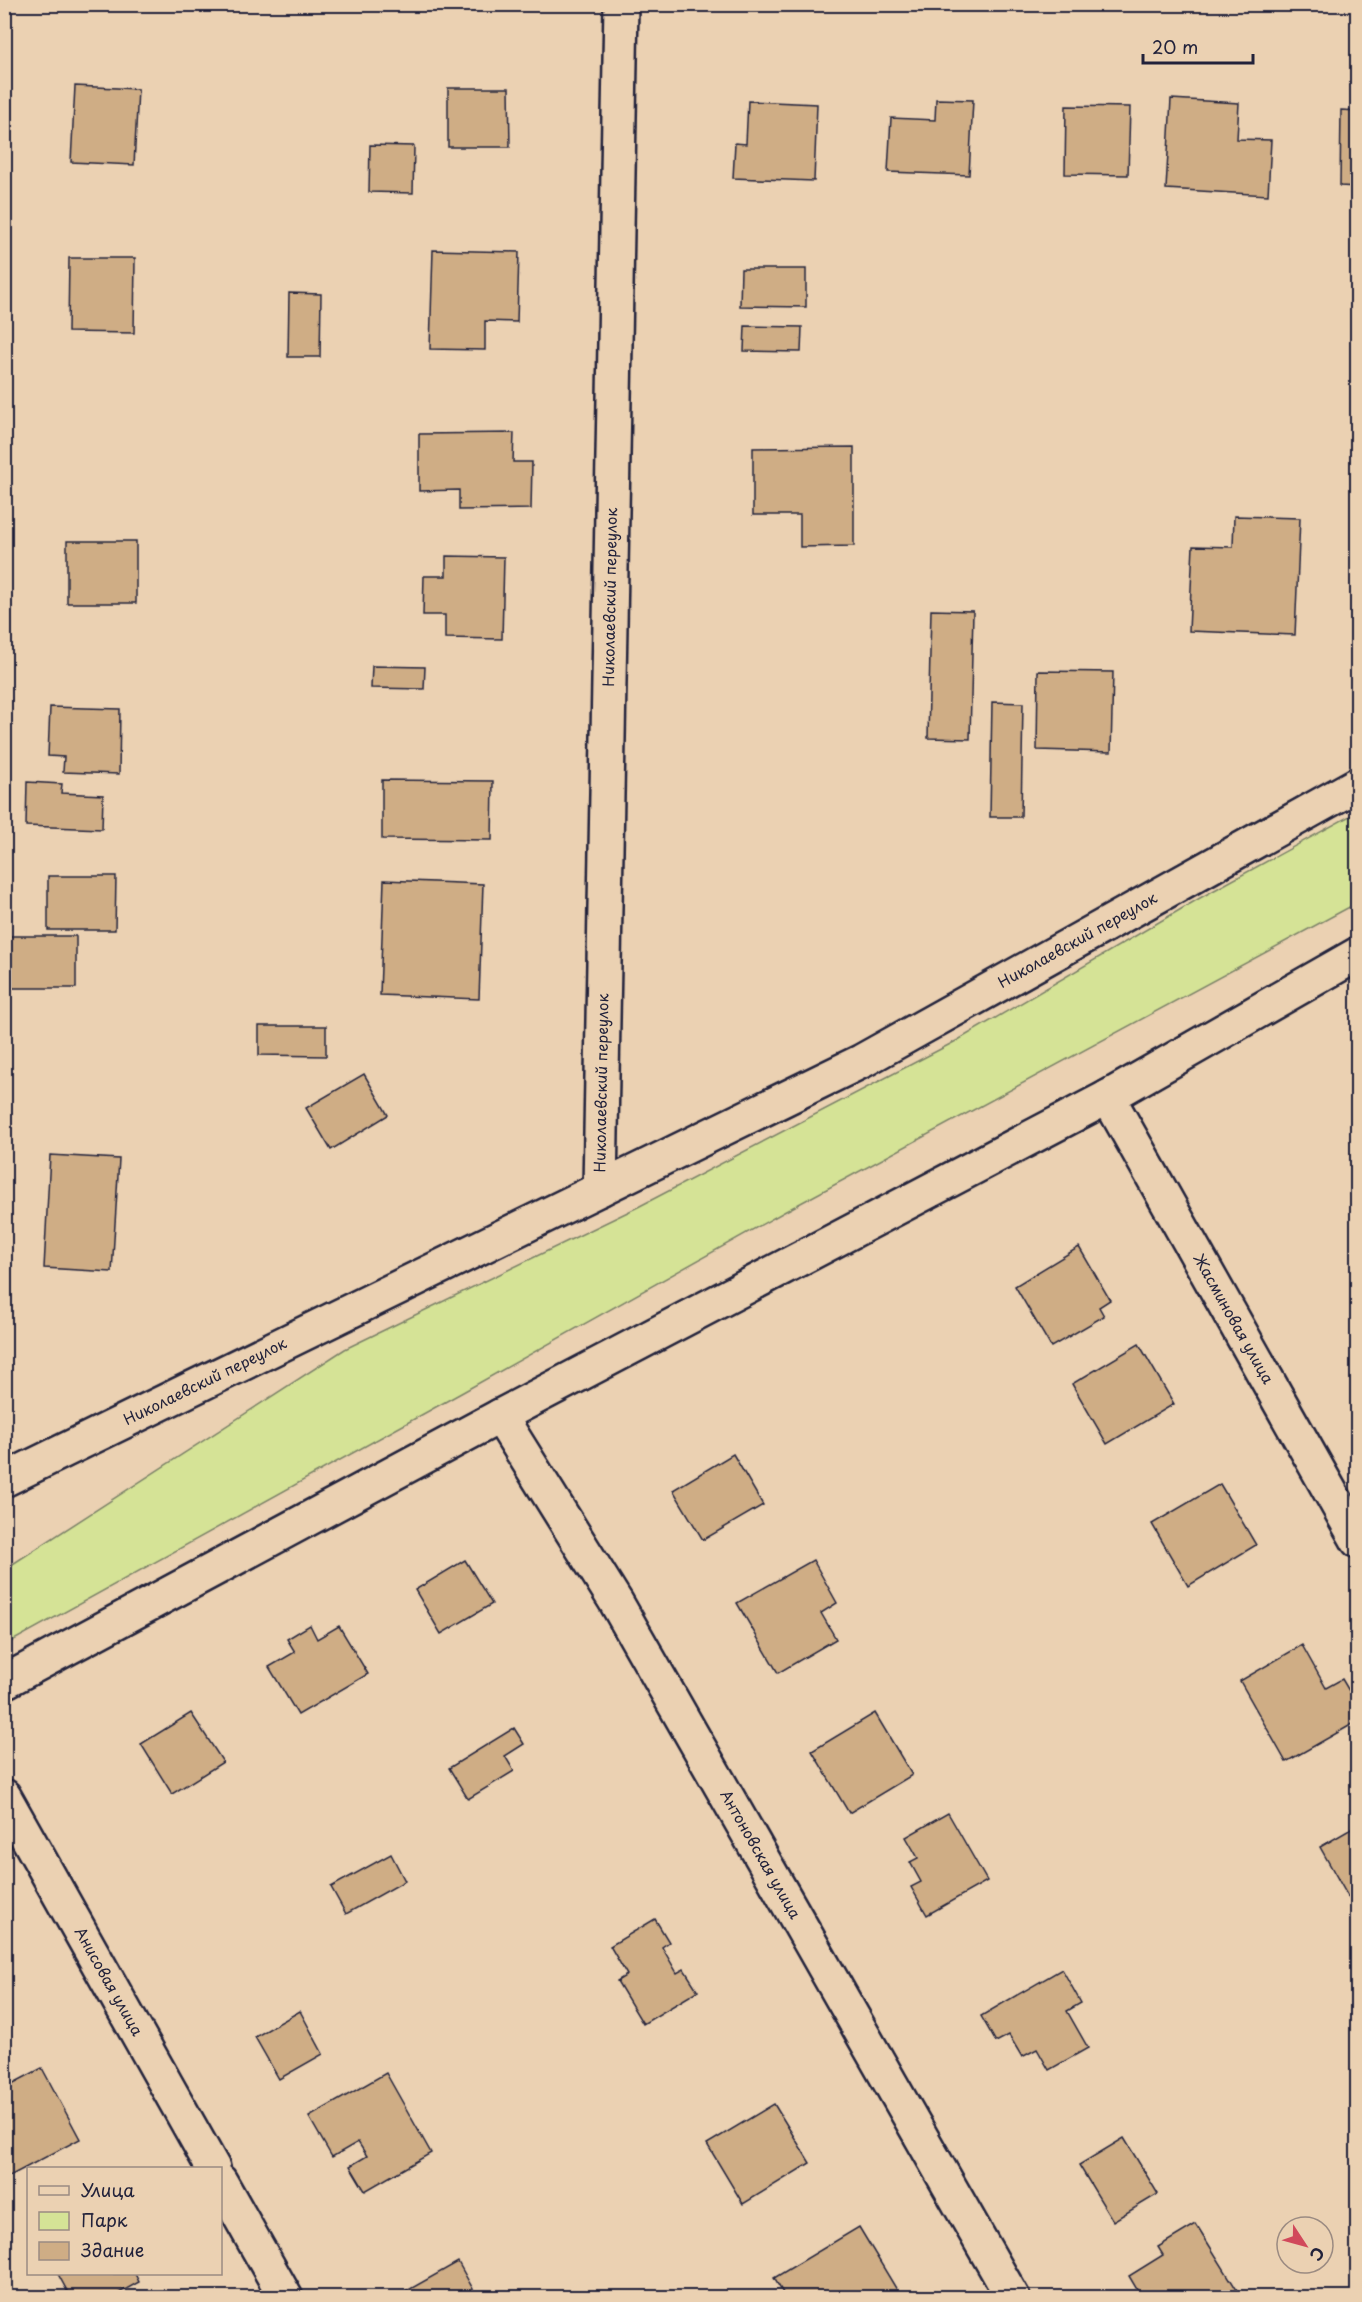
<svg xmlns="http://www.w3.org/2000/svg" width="1362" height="2302" font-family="'Playpen Sans',sans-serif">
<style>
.green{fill:#d5e396;stroke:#7c8268;stroke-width:1.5}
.building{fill:#cfad85;stroke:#22223b;stroke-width:1.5}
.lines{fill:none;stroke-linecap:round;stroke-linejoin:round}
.minor-casing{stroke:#22223b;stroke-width:38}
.minor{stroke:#ebd1b2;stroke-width:33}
.labels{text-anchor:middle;stroke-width:4.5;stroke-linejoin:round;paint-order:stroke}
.street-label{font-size:15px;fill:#22223b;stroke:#ebd1b2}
</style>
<rect width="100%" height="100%" fill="#ebd1b2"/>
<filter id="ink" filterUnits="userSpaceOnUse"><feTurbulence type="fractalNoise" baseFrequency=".0167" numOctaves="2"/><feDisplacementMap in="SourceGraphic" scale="12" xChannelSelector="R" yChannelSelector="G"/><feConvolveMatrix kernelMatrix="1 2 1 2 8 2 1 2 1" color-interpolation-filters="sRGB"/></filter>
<g filter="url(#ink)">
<polygon class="green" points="1357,812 1357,903 784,1212 463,1392 5,1645 5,1569 345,1349 638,1207 958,1040 1200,898"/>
<g class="building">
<polygon points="75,86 138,89 134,165 71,162"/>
<polygon points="448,88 509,88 510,147 448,147"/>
<polygon points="936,99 973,100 969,175 888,172 891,118 935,120"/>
<polygon points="1171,99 1239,103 1237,139 1271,140 1268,195 1166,189"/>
<polygon points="748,101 817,104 814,181 733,178 735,143 746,144"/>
<polygon points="1066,106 1130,107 1128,175 1065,174"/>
<polygon points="1341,110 1358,111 1358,187 1340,186"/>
<polygon points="370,145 414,146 413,193 369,192"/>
<polygon points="433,250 519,252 517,322 485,321 485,350 430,349"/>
<polygon points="69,258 135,258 134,333 68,332"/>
<polygon points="741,269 806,269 806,307 740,306"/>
<polygon points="289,293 321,294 320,357 288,357"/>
<polygon points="745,326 802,327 801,352 744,351"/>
<polygon points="514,433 513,462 532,462 531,509 459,510 459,490 419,491 419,434"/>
<polygon points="854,447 854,546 800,547 800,515 753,515 753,448"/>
<polygon points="1234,516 1300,518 1295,635 1189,631 1193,546 1233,547"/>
<rect x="67" y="541" width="69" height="62"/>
<polygon points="446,556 504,557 502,639 445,638 445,615 423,615 424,576 446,576"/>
<polygon points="931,610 973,611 970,739 928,738"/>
<polygon points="372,666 425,667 424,689 371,688"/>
<polygon points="1038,671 1113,672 1111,752 1037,750"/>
<polygon points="992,702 1023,703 1021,817 990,817"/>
<polygon points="50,707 120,709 119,774 63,772 64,757 48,756"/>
<polygon points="382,780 493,781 492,840 382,839"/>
<polygon points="27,782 62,784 61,793 103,795 102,829 26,826"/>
<polygon points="48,876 116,876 115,930 48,930"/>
<polygon points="384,880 483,884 479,999 380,995"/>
<rect x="4" y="936" width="72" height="52"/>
<polygon points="259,1026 326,1026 326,1056 259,1055"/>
<polygon points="364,1074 388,1115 331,1150 306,1108"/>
<polygon points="50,1155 119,1159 112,1272 44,1268"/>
<polygon points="1079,1247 1110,1300 1099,1307 1104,1316 1051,1347 1015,1286"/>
<polygon points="1139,1344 1174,1404 1107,1444 1072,1384"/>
<polygon points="733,1454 763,1505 703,1540 673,1490"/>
<polygon points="1220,1484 1256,1545 1188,1586 1152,1524"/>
<polygon points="465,1560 492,1604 441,1634 415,1590"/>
<polygon points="813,1560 837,1603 821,1613 836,1639 778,1673 737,1603"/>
<polygon points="310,1625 317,1639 339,1626 368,1674 298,1715 269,1667 295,1652 287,1639"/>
<polygon points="1302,1645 1326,1688 1342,1679 1358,1706 1358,1721 1286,1762 1240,1681"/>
<polygon points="191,1713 223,1762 172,1794 141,1744"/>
<polygon points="875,1713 912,1775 849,1813 812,1751"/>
<polygon points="514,1728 524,1744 505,1756 514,1771 468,1799 449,1768"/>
<polygon points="948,1813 987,1881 927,1915 911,1887 921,1882 910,1862 918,1858 906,1837"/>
<polygon points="1358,1825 1358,1899 1351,1902 1320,1847"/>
<polygon points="391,1854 405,1881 346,1914 331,1887"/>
<polygon points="655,1919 669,1942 662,1947 677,1973 684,1969 698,1991 643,2024 617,1981 627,1975 610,1946"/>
<polygon points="1062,1969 1081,2003 1067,2011 1088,2048 1049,2070 1037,2049 1022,2057 1009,2035 996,2042 981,2016"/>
<polygon points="300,2011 323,2054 279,2079 255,2037"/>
<polygon points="42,2068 80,2139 4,2179 4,2088"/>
<polygon points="386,2073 431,2153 365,2191 350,2166 367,2156 358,2142 332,2157 309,2117"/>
<polygon points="774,2104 810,2163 743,2204 707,2144"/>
<polygon points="1124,2138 1158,2194 1113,2221 1079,2165"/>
<polygon points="1196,2224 1242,2298 1142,2298 1129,2276 1163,2255 1158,2247"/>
<polygon points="859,2227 900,2295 896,2298 786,2298 774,2278"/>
<polygon points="458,2262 478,2298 405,2298 403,2293"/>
<polygon points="58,2274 135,2274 139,2282 110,2298 71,2298"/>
</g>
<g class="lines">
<g class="minor-casing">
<g id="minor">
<path id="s1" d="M1108,1097L1358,1541"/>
<path id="s2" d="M600,1189L621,4"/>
<path id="s3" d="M500,1416L616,1602L1013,2298"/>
<path id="s4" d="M4,1480L862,1061L1358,784"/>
<polyline points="4,1682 500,1416 1108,1097 1358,954"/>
<path id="s5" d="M4,1796L213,2168"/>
<polyline points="220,2181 286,2298"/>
</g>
</g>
<use href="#minor" class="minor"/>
</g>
</g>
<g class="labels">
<g class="street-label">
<text dy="5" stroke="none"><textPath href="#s2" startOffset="592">Николаевский переулок</textPath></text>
<text dy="5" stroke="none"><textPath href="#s4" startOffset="1202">Николаевский переулок</textPath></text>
<text dy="5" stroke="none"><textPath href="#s2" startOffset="106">Николаевский переулок</textPath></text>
<text dy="5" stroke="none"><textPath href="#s1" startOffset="255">Жасминовая улица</textPath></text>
<text dy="5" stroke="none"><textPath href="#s4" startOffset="224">Николаевский переулок</textPath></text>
<text dy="5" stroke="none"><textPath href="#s3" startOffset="510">Антоновская улица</textPath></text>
<text dy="5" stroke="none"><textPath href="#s5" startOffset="213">Анисовая улица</textPath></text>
</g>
</g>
<rect width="1362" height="2302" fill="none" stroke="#ebd1b2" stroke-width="24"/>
<rect x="12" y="12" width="1338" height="2278" fill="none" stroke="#22223b" stroke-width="2" filter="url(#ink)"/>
<rect x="27" y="2167" width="195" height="108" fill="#ebd1b2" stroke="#9b8b82" stroke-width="1.5"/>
<rect x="39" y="2186" width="30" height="9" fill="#ebd1b2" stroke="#9b8b82" stroke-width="1.5"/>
<text x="81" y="2197" font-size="18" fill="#22223b">Улица</text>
<rect x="39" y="2212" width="30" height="18" fill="#d5e396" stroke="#9b8b82" stroke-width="1.5"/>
<text x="81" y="2227" font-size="18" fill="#22223b">Парк</text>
<rect x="39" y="2242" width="30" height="18" fill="#cfad85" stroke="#9b8b82" stroke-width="1.5"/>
<text x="81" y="2257" font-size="18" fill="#22223b">Здание</text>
<g transform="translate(1305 2245) rotate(126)"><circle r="28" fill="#ebd1b2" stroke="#9b8b82" stroke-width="1.5"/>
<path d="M0-4.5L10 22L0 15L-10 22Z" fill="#d1495b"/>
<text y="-9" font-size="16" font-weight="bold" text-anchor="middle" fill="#22223b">С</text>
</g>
<path d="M1143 54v9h110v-9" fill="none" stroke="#22223b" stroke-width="3"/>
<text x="1152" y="54" font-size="18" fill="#22223b" stroke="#ebd1b2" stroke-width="4.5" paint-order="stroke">20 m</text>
</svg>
